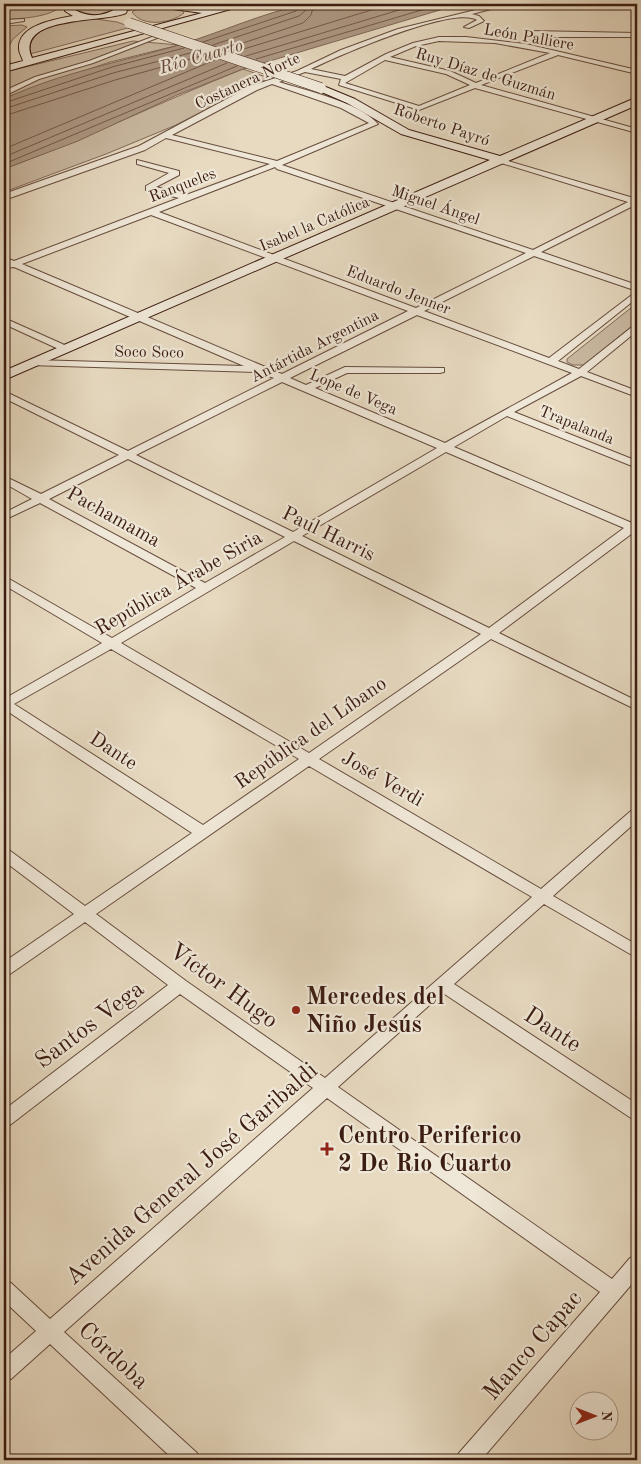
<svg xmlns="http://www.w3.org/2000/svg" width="641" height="1464" font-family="'Old Standard TT',serif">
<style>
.green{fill:#cabaa3;stroke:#826b5a}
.water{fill:#ad9985;stroke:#7f6757}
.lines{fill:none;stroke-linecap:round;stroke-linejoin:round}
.shore{stroke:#745a4b;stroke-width:1}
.street-casing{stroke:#664c3d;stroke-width:2}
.secondary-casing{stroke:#3b1c11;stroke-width:2}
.street{fill:#efe7d7;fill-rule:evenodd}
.secondary{fill:#efe7d7;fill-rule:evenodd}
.secondary-bridge-casing{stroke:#3b1c11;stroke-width:11;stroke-linecap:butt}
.secondary-bridge{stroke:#efe7d7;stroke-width:10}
.poi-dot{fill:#8f2418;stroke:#efe7d7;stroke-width:2}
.labels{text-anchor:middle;stroke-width:4.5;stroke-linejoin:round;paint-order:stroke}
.far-street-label{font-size:16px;fill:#3b1c11;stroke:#efe7d7}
.far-water-label{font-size:18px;font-style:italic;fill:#63483a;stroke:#efe7d7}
.street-label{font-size:20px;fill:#3b1c11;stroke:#efe7d7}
.near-street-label{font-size:24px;fill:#3b1c11;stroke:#efe7d7}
.near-poi-label{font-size:24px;font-weight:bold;fill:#3b1c11;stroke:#efe7d7;text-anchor:start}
</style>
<rect width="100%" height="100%" fill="#e7dac1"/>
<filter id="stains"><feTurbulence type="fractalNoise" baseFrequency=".004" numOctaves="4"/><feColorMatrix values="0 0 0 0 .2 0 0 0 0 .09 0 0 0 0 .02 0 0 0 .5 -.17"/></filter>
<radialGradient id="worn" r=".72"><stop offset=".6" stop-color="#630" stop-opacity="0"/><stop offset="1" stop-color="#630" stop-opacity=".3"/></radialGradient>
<g class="green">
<path d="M4,4H63C52,18 21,18 4,20Z"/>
<path d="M89,4H108L117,8C108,17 88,16 77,11L78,7Z"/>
<path d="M160,5L182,10L184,13C172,23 143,28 132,12L141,6Z"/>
<path d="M96,19L117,22L131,27L30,54C24,24 76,20 96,19Z"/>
<polygon points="22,25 27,27 13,39 6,51 13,70 133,41 179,45 110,62 4,98 4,26"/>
<path d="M243,69L269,78L176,125L106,154L4,192V169C85,139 163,101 243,69Z"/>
<polygon points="637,303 637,322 584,365 573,365 567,362 567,359"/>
</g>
<path class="water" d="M306,4H460L243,69L177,95L78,141L4,169V99C59,73 121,62 179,45C222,32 262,13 306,4Z"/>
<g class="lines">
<g class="shore">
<polyline points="203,42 296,11 300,4"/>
<polyline points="213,45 299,16 305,11 306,4"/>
<polyline points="225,49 303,23 311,15 314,4"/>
<polyline points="234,52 391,4"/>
<polyline points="246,56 419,4"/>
<polyline points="256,59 442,4"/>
<polyline points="4,103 112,67 184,48"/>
<polyline points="4,109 113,73 194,52"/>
<polyline points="4,116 115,80 205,55"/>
<polyline points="4,149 217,59"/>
<polyline points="4,157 227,63"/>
<polyline points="4,164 237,66"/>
</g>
<g class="street-casing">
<g id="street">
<polygon points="196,4 204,4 201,6"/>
<path d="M500,4H510L472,14L479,16L484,21L469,28L464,27L477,20C454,5 338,56 311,69L345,76L386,54L413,43L439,37H466L526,44L637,70V74L558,55L481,85L637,129V133L475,88L419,110L339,85L341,79L305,72L279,82C307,91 359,102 378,124L282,165L533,250L628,202L498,162V158L637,199V204L541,252L637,285V291L534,256L424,311L549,358L637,291V298L558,361L579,369L637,323V331L587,372L637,391V397L581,376L514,412L637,461V468L507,416L454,447L632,523L637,521V532H634L499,633L637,701V710L491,639L319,759L541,889L632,810L637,808V821L553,896L637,945V958L544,904L454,984L637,1104V1120L631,1118L443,993L338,1087L612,1279L630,1258L637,1256V1278L481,1460H456L459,1453L600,1292L327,1098L64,1332L197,1453L200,1460H174L50,1344L11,1379L4,1381V1359L36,1331L4,1301V1280L11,1283L50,1319L313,1088L180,994L10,1125L4,1127V1110L168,985L85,922L10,974L4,976V962L74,914L4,861V849L9,850L85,906L192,833L4,709V699L102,643L4,585V576L112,638L196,588L40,503L4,520V513L32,499L4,483V476L41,494L119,455L4,398V391L128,451L274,378L258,372L29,365V361L33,360L244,366L14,267L6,268L4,257L14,261L179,198L146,190V186L169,173L137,164V160L179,171V175L156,187L186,195L270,164L166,138L145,150L7,199H4V194L139,146L251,86L297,71L341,50L398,29ZM439,41L495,43L550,53L476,83L450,71L390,57L416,46ZM385,60L446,74L470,85L419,106L345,83ZM272,84L341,108L369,123L277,161L172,135L257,90ZM275,167L277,169L526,253L416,308L159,212ZM151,215L408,311L282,374L22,264ZM417,315L572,373L445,443L315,388L347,373H440L444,372V368L345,367L306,385L290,378ZM282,382L437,448L293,532L136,455ZM446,452L624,528L489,628L302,536ZM128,459L285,537L205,583L49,499ZM294,541L481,634L309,753L121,643ZM111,649L299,759L203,825L14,704ZM309,766L532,897L325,1078L186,981L96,914Z"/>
<polygon points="24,19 24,21 4,24 4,20"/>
<polygon points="528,31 637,33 637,37 551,37 526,34"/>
<polygon points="152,37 157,38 93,63 39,79 4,96 4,91 35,77 89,61"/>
<polygon points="4,318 69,347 71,349 63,351 4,324"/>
</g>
</g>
<g class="secondary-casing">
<g id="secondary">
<path d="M67,4H75V10C94,20 107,14 122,6C130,1 145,3 154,4L127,10L126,13C104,23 14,15 32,58L202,13L159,7L155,4C175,4 194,8 214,9C225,9 237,3 249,4L4,72V66L23,61C22,57 19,53 19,49C17,25 56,19 73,16L65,11Z"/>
<polygon points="321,85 355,99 409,130 500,156 633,99 637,98 637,105 4,380 4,371 490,160 401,134 347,103 317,90 316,88"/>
</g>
</g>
<use href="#street" class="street"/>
<use href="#secondary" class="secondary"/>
<g class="secondary-bridge-casing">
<polyline id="secondary-bridge" points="129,23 321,88"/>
</g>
<use href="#secondary-bridge" class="secondary-bridge"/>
</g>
<g class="poi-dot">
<circle cx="296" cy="1010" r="5"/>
<path d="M324.5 1141.5h5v5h5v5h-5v5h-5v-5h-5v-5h5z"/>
</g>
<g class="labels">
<g class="far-street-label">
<text transform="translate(529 36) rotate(10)" y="6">León Palliere</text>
<text transform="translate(486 73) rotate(17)" y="6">Ruy Díaz de Guzmán</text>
<text transform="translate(247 80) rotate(-25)" y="6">Costanera Norte</text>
<text transform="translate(442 124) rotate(19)" y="6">Roberto Payró</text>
<text transform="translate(182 184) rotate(-21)" y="6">Ranqueles</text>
<text transform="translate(436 204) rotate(19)" y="6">Miguel Ángel</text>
<text transform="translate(314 223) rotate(-23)" y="6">Isabel la Católica</text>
<text transform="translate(399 289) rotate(21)" y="6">Eduardo Jenner</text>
<text transform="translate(314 345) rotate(-27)" y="6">Antártida Argentina</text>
<text transform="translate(149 351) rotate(1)" y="6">Soco Soco</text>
<text transform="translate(354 391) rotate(23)" y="6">Lope de Vega</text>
<text transform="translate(577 424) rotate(22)" y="6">Trapalanda</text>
</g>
<g class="far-water-label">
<text transform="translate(201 56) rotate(-16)" y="6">Río Cuarto</text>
</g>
<g class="street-label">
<text transform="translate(114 516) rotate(29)" y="7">Pachamama</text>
<text transform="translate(329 533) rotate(26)" y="7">Paul Harris</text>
<text transform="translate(178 582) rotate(-30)" y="7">República Árabe Siria</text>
<text transform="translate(310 732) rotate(-35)" y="7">República del Líbano</text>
<text transform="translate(114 750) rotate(33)" y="7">Dante</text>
<text transform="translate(383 778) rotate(30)" y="7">José Verdi</text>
</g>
<g class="near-street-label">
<text transform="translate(224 985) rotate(36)" y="8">Víctor Hugo</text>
<text transform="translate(89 1024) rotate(-37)" y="8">Santos Vega</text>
<text transform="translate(553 1029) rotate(33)" y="8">Dante</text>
<text transform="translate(191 1173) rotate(-41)" y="8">Avenida General José Garibaldi</text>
<text transform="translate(532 1345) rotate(-49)" y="8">Manco Capac</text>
<text transform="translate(114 1355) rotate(43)" y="8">Córdoba</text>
</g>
<g class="near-poi-label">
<text x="306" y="1004">Mercedes del<tspan x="306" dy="28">Niño Jesús</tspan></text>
<text x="338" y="1143">Centro Periferico<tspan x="338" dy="28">2 De Rio Cuarto</tspan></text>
</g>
</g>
<rect width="641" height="1464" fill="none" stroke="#e7dac1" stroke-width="20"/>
<rect x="5" y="5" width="631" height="1454" fill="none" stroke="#3b1c11" stroke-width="2.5"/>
<rect x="10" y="10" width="621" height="1444" fill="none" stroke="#3b1c11"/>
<g transform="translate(594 1416) rotate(90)"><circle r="24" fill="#efe7d7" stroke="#a79688"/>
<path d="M0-4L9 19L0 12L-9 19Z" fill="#8f2418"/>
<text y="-8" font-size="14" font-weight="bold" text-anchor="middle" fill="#3b1c11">N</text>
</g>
<rect width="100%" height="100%" filter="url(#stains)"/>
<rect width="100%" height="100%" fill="url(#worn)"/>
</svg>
